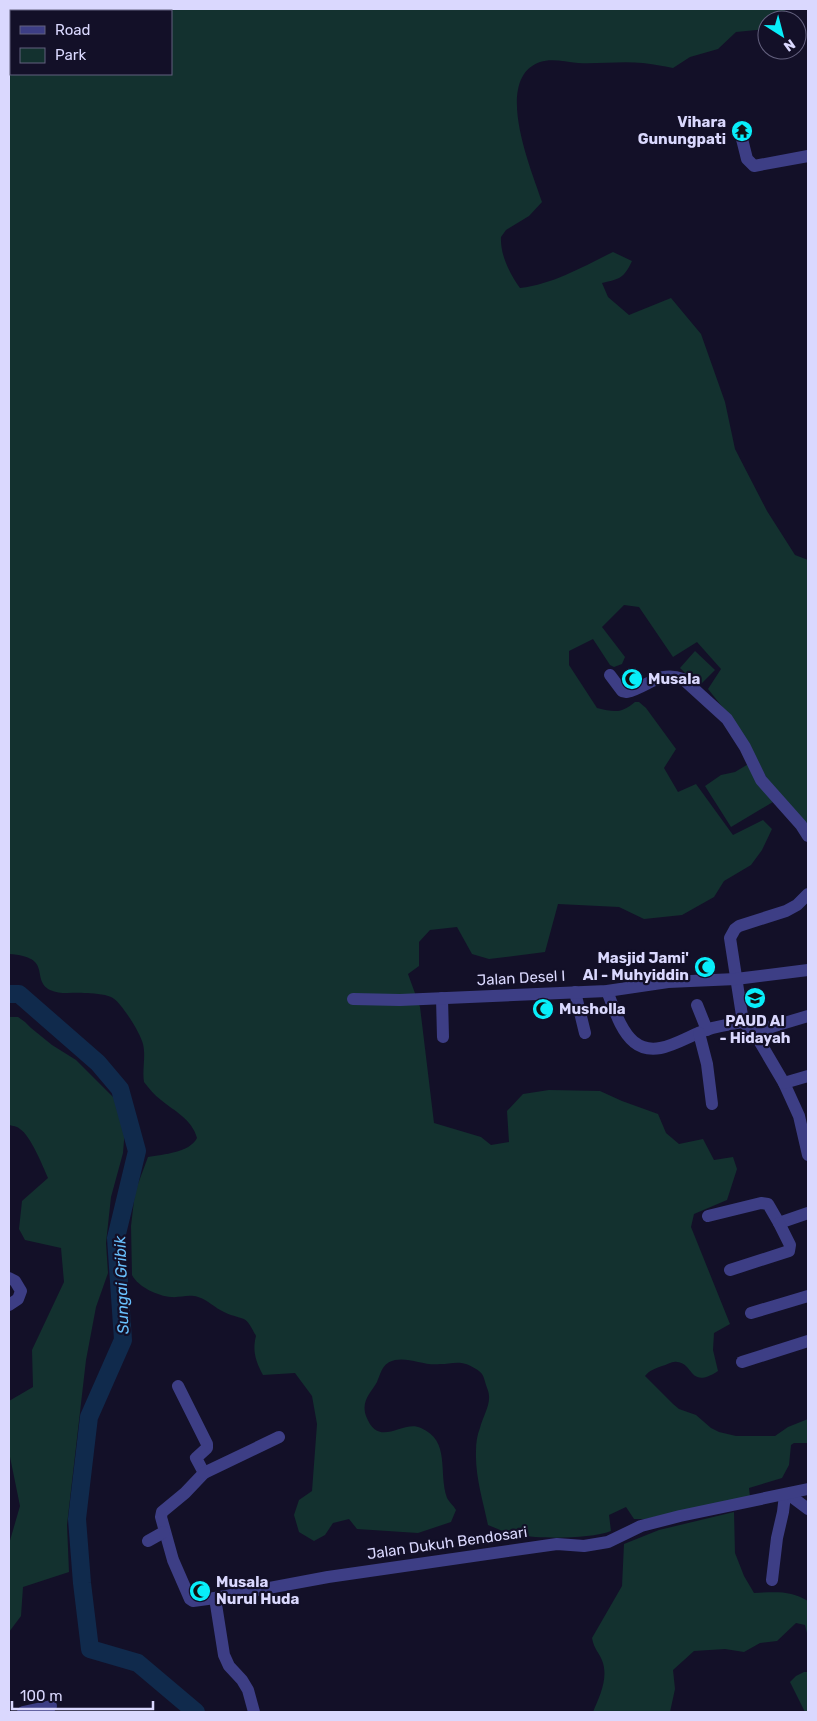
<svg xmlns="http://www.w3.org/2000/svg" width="817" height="1721" font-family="Rubik,sans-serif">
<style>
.green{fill:#13312f;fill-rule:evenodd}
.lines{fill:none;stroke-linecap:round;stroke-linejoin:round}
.river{stroke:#102a4c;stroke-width:18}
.minor{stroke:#3d3e85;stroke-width:12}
.labels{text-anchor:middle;stroke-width:4.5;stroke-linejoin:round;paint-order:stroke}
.poi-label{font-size:15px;font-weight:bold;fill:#dad8fe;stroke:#131028;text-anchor:start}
.street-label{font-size:15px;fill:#dad8fe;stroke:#131028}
.water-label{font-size:16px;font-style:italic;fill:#68bffc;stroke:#131028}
</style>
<rect width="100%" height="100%" fill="#131028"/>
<g class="green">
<path d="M9,9H785L784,20H767V29L736,32L718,49L690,57L673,68C663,66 653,64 643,63C621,61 599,64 578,63C565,62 552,58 540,62C492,79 532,171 542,202L529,216L506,230L501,237C500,255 510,274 520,288C554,284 582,267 613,252L632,261C624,278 620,279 602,283L608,297L629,315L671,298L701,334L725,402L735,449L767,511L795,555L808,560V829L771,786L740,729L708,689L721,669L697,642L673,657L639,607L624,605L602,627L625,657L622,664L614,667L610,665L593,639L569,651V665L597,708C614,712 621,714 635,702H639L646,708L676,749L664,768L678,792L696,784L733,835L763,820L772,829L762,850L751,865L724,881L714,897L682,915L644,919L619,907L558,904L545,952L489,959L472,954L457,927L430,930L419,942V966L408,974L420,1007L434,1123L481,1137L491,1145L509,1142L507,1111L523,1094L549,1090L600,1091L622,1101L658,1114L666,1133L679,1144L703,1139L714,1160L733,1157L737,1169L727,1200L694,1214L691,1227L730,1324L714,1333L713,1350L718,1371C689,1390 694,1363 677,1362C672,1361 667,1365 662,1366C654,1369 650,1370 645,1376L673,1404L679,1409L696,1415L711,1428L719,1432L736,1436H775L788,1427L808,1419V1443H794L791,1445L789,1465L782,1478L749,1488L750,1497L645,1519H634L626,1507L609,1515L611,1531C590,1539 541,1539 518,1535C508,1534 498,1529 488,1525C483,1501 475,1476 476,1451C476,1443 477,1435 480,1428C482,1419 490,1406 489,1396C489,1392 487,1388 486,1385C485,1382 484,1377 482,1374C479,1370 471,1366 466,1364C457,1361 449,1364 440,1364C425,1366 409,1357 395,1360C382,1363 381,1373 377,1382C370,1394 361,1401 366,1416C379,1450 402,1419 421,1428C451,1441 438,1472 447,1498C449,1502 453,1505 456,1510L451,1522L418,1533L357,1529L349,1519L333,1523L325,1535L314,1541L299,1532L294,1515L299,1500L312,1491L317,1424L312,1396L295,1373L263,1375C256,1362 252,1351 256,1336C244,1312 245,1322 224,1312C215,1308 208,1300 198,1297C188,1294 180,1298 171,1297C158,1296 138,1287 132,1275L131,1226L135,1192L148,1157C164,1154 189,1153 197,1138C192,1119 174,1111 161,1100C154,1095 149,1088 144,1082C142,1070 146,1056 143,1044C141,1034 120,1000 111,997C104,994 92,993 84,993C73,992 61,995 50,990C30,979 54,957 9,954ZM11,11H171V74H11Z"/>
<polygon points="695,651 715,670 699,686 680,668"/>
<polygon points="750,763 773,802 731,827 705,786 721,775 735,772"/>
<path d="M9,1017H18L25,1022L31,1028L52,1045L76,1060L114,1098L125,1128L123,1153L111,1197L106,1243L108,1273L96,1307L86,1360L67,1525L69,1572L23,1587L21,1616L9,1632V1544L20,1506L9,1452V1401L33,1387L32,1350L64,1282L61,1248L25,1240L19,1229L22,1201L48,1178C43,1166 30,1135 20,1129C17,1126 13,1126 9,1125Z"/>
<path d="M734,1512L735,1553L744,1576L754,1593C774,1592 791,1590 808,1601V1637L805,1625L796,1623L777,1641L760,1643L744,1652L725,1649L694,1651L673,1670L675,1689L670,1712H593C599,1697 608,1680 603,1663C600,1653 594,1650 592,1638L622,1586L624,1544L659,1530Z"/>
<polygon points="804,1672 808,1672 808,1712 805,1712 790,1682 796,1676"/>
</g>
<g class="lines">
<polyline class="river" points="9,994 19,994 98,1063 120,1089 137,1151 116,1238 123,1340 89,1417 77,1519 82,1583 90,1649 138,1663 196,1712"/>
<g class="minor">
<polyline points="741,135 747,159 754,166 808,156"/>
<path d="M610,675L622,691L627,692C648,687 659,670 683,679L727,719L745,747L761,780L801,825L808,836"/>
<polyline points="808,894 797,905 786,911 739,926 735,929 730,938 743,1022 754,1032 784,1083 799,1116 808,1155"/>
<path d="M607,991C614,1008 620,1030 634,1042C656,1060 684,1037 706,1030C718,1026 731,1024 743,1022"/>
<polyline points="575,992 585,1033"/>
<polyline points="442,998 443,1037"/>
<polyline points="353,999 400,1000 607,991 668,982 736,979 808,970"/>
<polyline points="697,1005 707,1030"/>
<polyline points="754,1032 808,1016"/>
<polyline points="699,1033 707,1064 712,1104"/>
<polyline points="784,1083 808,1076"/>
<polyline points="708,1216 761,1203 768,1204 779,1223 808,1213"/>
<polyline points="730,1270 789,1251 790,1245 779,1223"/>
<polyline points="9,1278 15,1281 21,1291 18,1299 9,1305"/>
<polyline points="751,1313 808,1296"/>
<polyline points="742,1362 808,1341"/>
<polyline points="178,1386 207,1444 207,1448 196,1458 204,1473 185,1493 162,1512 161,1517 173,1560 190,1599 193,1601 215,1598"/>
<polyline points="204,1473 279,1437"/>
<polyline points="788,1494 808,1509"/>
<polyline points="148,1541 164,1532"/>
<polyline points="772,1580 777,1538 783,1512 785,1495"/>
<polyline points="23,1712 51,1706"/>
<polyline points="254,1712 248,1690 242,1680 229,1666 224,1655 215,1598 328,1577 557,1544 584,1546 608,1542 641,1526 680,1516 808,1489"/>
</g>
</g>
<defs>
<g id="temple-disc" transform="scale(1.125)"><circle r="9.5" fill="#08eefa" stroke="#131028"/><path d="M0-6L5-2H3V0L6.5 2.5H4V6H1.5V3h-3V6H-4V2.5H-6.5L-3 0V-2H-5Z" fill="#111"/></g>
<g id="mosque-disc" transform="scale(1.125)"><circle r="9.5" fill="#08eefa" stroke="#131028"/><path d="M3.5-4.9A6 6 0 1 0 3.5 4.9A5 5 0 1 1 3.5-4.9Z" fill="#111"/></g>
<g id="school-disc" transform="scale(1.125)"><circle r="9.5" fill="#08eefa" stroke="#131028"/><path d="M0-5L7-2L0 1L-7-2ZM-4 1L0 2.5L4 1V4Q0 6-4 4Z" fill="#111"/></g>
</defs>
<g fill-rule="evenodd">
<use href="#temple-disc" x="742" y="131"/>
<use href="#mosque-disc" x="632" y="679"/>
<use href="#mosque-disc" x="705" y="967"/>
<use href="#school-disc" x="755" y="998"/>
<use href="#mosque-disc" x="543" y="1009"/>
<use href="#mosque-disc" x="200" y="1591"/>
</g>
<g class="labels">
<g class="poi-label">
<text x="726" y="127" text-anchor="end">Vihara<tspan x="726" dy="17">Gunungpati</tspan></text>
<text x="648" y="684">Musala</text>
<text x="689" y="963" text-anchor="end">Masjid Jami'<tspan x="689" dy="17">Al - Muhyiddin</tspan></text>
<text x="559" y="1014">Musholla</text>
<text x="755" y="1026" text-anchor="middle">PAUD Al<tspan x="755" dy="17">- Hidayah</tspan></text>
<text x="216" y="1587">Musala<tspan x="216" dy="17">Nurul Huda</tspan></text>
</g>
<g class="street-label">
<text transform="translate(521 978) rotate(-3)" y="5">Jalan Desel I</text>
<text transform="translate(447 1543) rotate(-8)" y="5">Jalan Dukuh Bendosari</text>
</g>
<g class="water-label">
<text transform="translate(121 1285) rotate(-92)" y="6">Sungai Gribik</text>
</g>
</g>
<rect width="817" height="1721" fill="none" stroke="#dad8fe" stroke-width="20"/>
<rect x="10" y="10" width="162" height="65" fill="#131028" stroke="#63607e"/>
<rect x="20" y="26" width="25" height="8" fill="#3d3e85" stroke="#63607e"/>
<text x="55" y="35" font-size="15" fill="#dad8fe">Road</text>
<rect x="20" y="48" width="25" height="15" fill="#13312f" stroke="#63607e"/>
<text x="55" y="60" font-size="15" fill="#dad8fe">Park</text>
<g transform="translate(782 35) rotate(144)"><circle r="24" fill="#131028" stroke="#63607e"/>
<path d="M0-4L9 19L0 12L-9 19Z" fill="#08eefa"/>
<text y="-8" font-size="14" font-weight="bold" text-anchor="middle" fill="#dad8fe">N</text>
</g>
<path d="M12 1701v8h141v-8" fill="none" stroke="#dad8fe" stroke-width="2.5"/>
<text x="20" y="1701" font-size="15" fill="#dad8fe" stroke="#131028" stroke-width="4" paint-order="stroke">100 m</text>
</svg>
